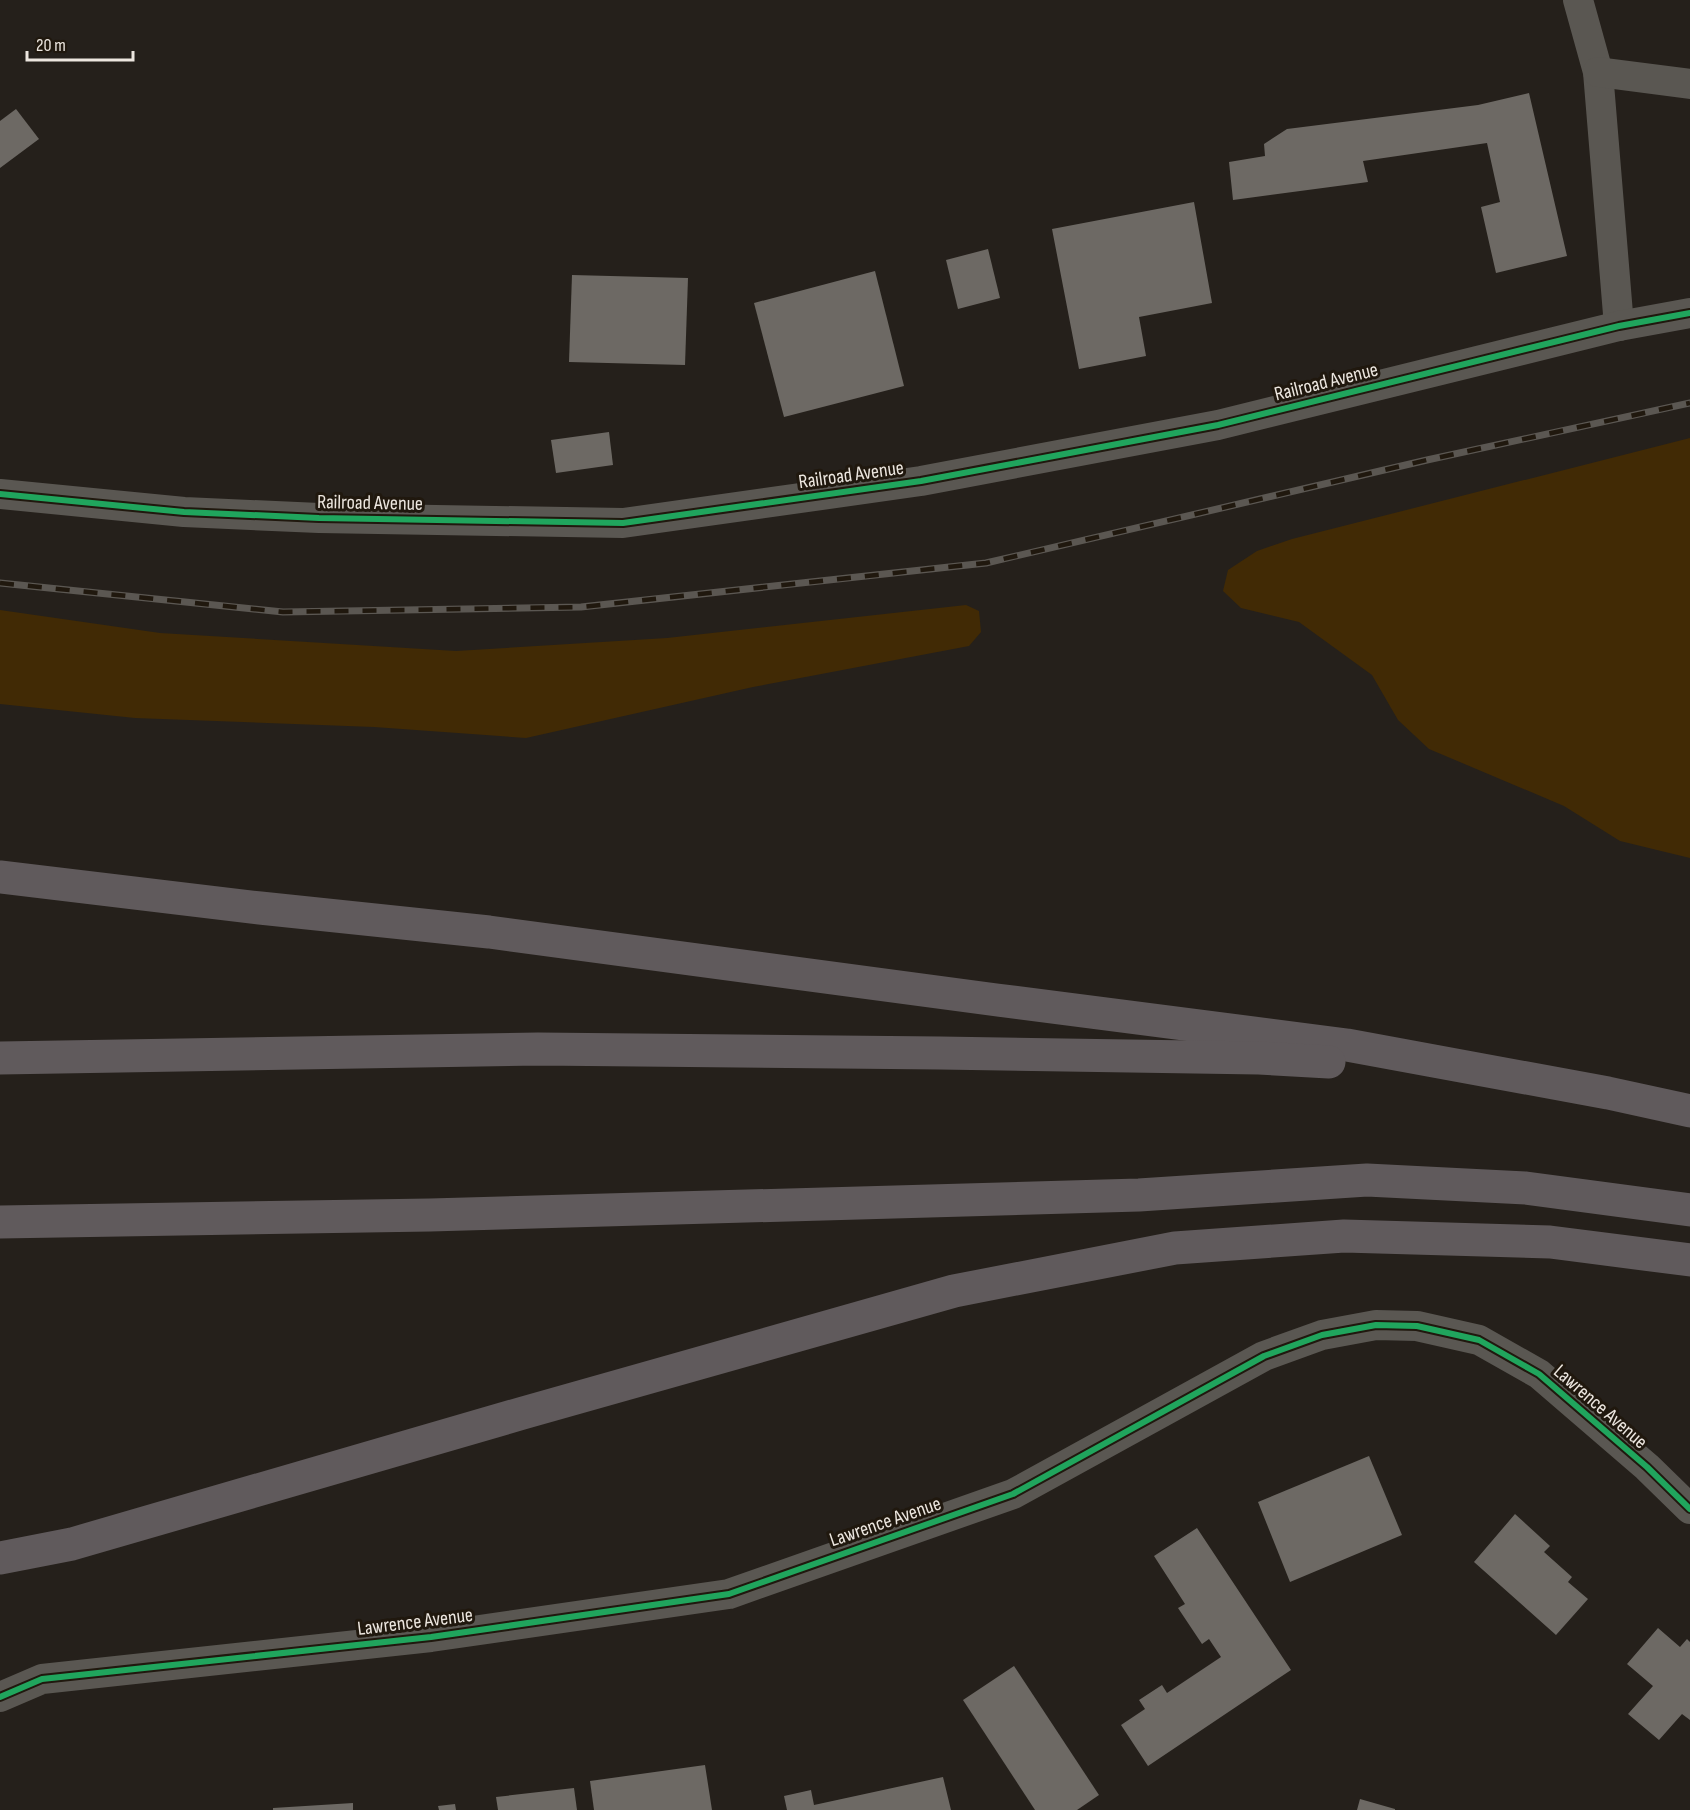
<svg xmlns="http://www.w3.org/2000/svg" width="1690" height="1810" font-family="'Sofia Sans Condensed',sans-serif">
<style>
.green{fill:#412a05}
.building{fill:#6d6964}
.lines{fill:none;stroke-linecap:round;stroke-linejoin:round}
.minor{stroke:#5a5752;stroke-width:30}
.primary{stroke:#605a5c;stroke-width:33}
.rail-casing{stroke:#5b5752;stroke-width:7}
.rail{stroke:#20180e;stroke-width:4.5;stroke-dasharray:14;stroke-linecap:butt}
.cycleway-casing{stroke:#20180e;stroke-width:10}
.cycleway{stroke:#20a55d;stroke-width:6}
.labels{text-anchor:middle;stroke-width:6;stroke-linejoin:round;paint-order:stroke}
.street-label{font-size:20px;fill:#ece6df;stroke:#20180e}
</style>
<rect width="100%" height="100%" fill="#25201b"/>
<g class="green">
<polygon points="1690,438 1690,858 1620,841 1564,806 1429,749 1398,720 1372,675 1299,622 1241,608 1223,591 1228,570 1257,551 1292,539"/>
<polygon points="966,605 979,611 981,632 969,646 753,687 526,738 374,727 135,718 0,704 0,610 160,633 456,651 667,638"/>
</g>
<g class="building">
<polygon points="1529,93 1567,256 1496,273 1481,207 1500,202 1487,143 1363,161 1368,182 1233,200 1229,162 1265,156 1264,144 1287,129 1478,105"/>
<polygon points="16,109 39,139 0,168 0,121"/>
<polygon points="1194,202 1212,303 1139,317 1146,356 1079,369 1052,229"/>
<polygon points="988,249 1000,298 958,309 946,260"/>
<polygon points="875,271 904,386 784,417 754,303"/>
<polygon points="572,275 688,278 685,365 569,362"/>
<polygon points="609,432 613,465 556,473 551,440"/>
<polygon points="1369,1456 1402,1535 1290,1582 1258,1502"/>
<polygon points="1515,1514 1550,1546 1544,1552 1572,1577 1568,1582 1588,1599 1556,1635 1474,1562"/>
<polygon points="1197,1528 1291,1670 1148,1766 1121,1725 1145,1709 1139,1700 1162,1685 1167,1693 1221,1657 1209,1639 1202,1644 1178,1608 1185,1604 1154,1556"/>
<polygon points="1658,1628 1680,1647 1687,1639 1690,1642 1690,1720 1682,1714 1659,1740 1628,1714 1653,1686 1627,1664"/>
<polygon points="1014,1666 1099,1795 1077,1810 1035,1810 963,1700"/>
<polygon points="705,1765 712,1810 594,1810 590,1781"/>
<polygon points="943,1777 951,1810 787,1810 784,1796 811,1790 814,1805"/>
<polygon points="574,1788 577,1810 498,1810 496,1797"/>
<polygon points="1360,1799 1395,1809 1395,1810 1357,1810"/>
<polygon points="353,1803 353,1810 273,1810 273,1808"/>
<polygon points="455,1804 456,1810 439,1810 438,1806"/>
</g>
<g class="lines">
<g class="minor">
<polyline points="1578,0 1598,72 1619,326"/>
<polyline points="1598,72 1690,84"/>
<polyline points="0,494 184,512 319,518 623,523 921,481 1218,425 1619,326 1690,313"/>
<polyline points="0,1697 42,1679 431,1637 729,1594 1013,1494 1264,1356 1322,1335 1376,1325 1417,1326 1479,1340 1539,1374 1647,1467 1690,1509"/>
</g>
<g class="primary">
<polyline points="0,877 260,908 489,932 997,1000 1347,1045 1608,1093 1690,1111"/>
<polyline points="0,1058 538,1049 940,1053 1259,1058 1329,1062"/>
<polyline points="0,1222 430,1215 1139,1195 1367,1180 1526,1188 1690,1210"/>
<polyline points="0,1558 72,1544 523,1413 954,1291 1175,1248 1344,1236 1550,1242 1690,1260"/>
</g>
<g class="rail-casing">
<polyline id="rail" points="0,583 283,612 581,607 986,563 1427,460 1690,403"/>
</g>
<use href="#rail" class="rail"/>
<g class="cycleway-casing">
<g id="cycleway">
<polyline points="0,494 184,512 319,518 623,523 921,481 1218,425 1619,326 1690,313"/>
<polyline points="0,1697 42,1679 431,1637 729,1594 1013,1494 1264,1356 1322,1335 1376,1325 1417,1326 1479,1340 1539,1374 1647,1467 1690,1509"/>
</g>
</g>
<use href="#cycleway" class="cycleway"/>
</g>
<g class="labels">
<g class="street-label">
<text transform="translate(1326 381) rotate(-14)" y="7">Railroad Avenue</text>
<text transform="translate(851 474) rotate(-8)" y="7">Railroad Avenue</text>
<text transform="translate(370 502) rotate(1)" y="7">Railroad Avenue</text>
<text transform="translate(1601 1406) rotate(41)" y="7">Lawrence Avenue</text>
<text transform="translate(885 1521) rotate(-19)" y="7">Lawrence Avenue</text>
<text transform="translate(415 1621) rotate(-7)" y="7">Lawrence Avenue</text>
</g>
</g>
<path d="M27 51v9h106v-9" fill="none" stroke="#ece6df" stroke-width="3"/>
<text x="36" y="51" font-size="18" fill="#ece6df" stroke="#20180e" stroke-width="4.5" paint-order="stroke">20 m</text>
</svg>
